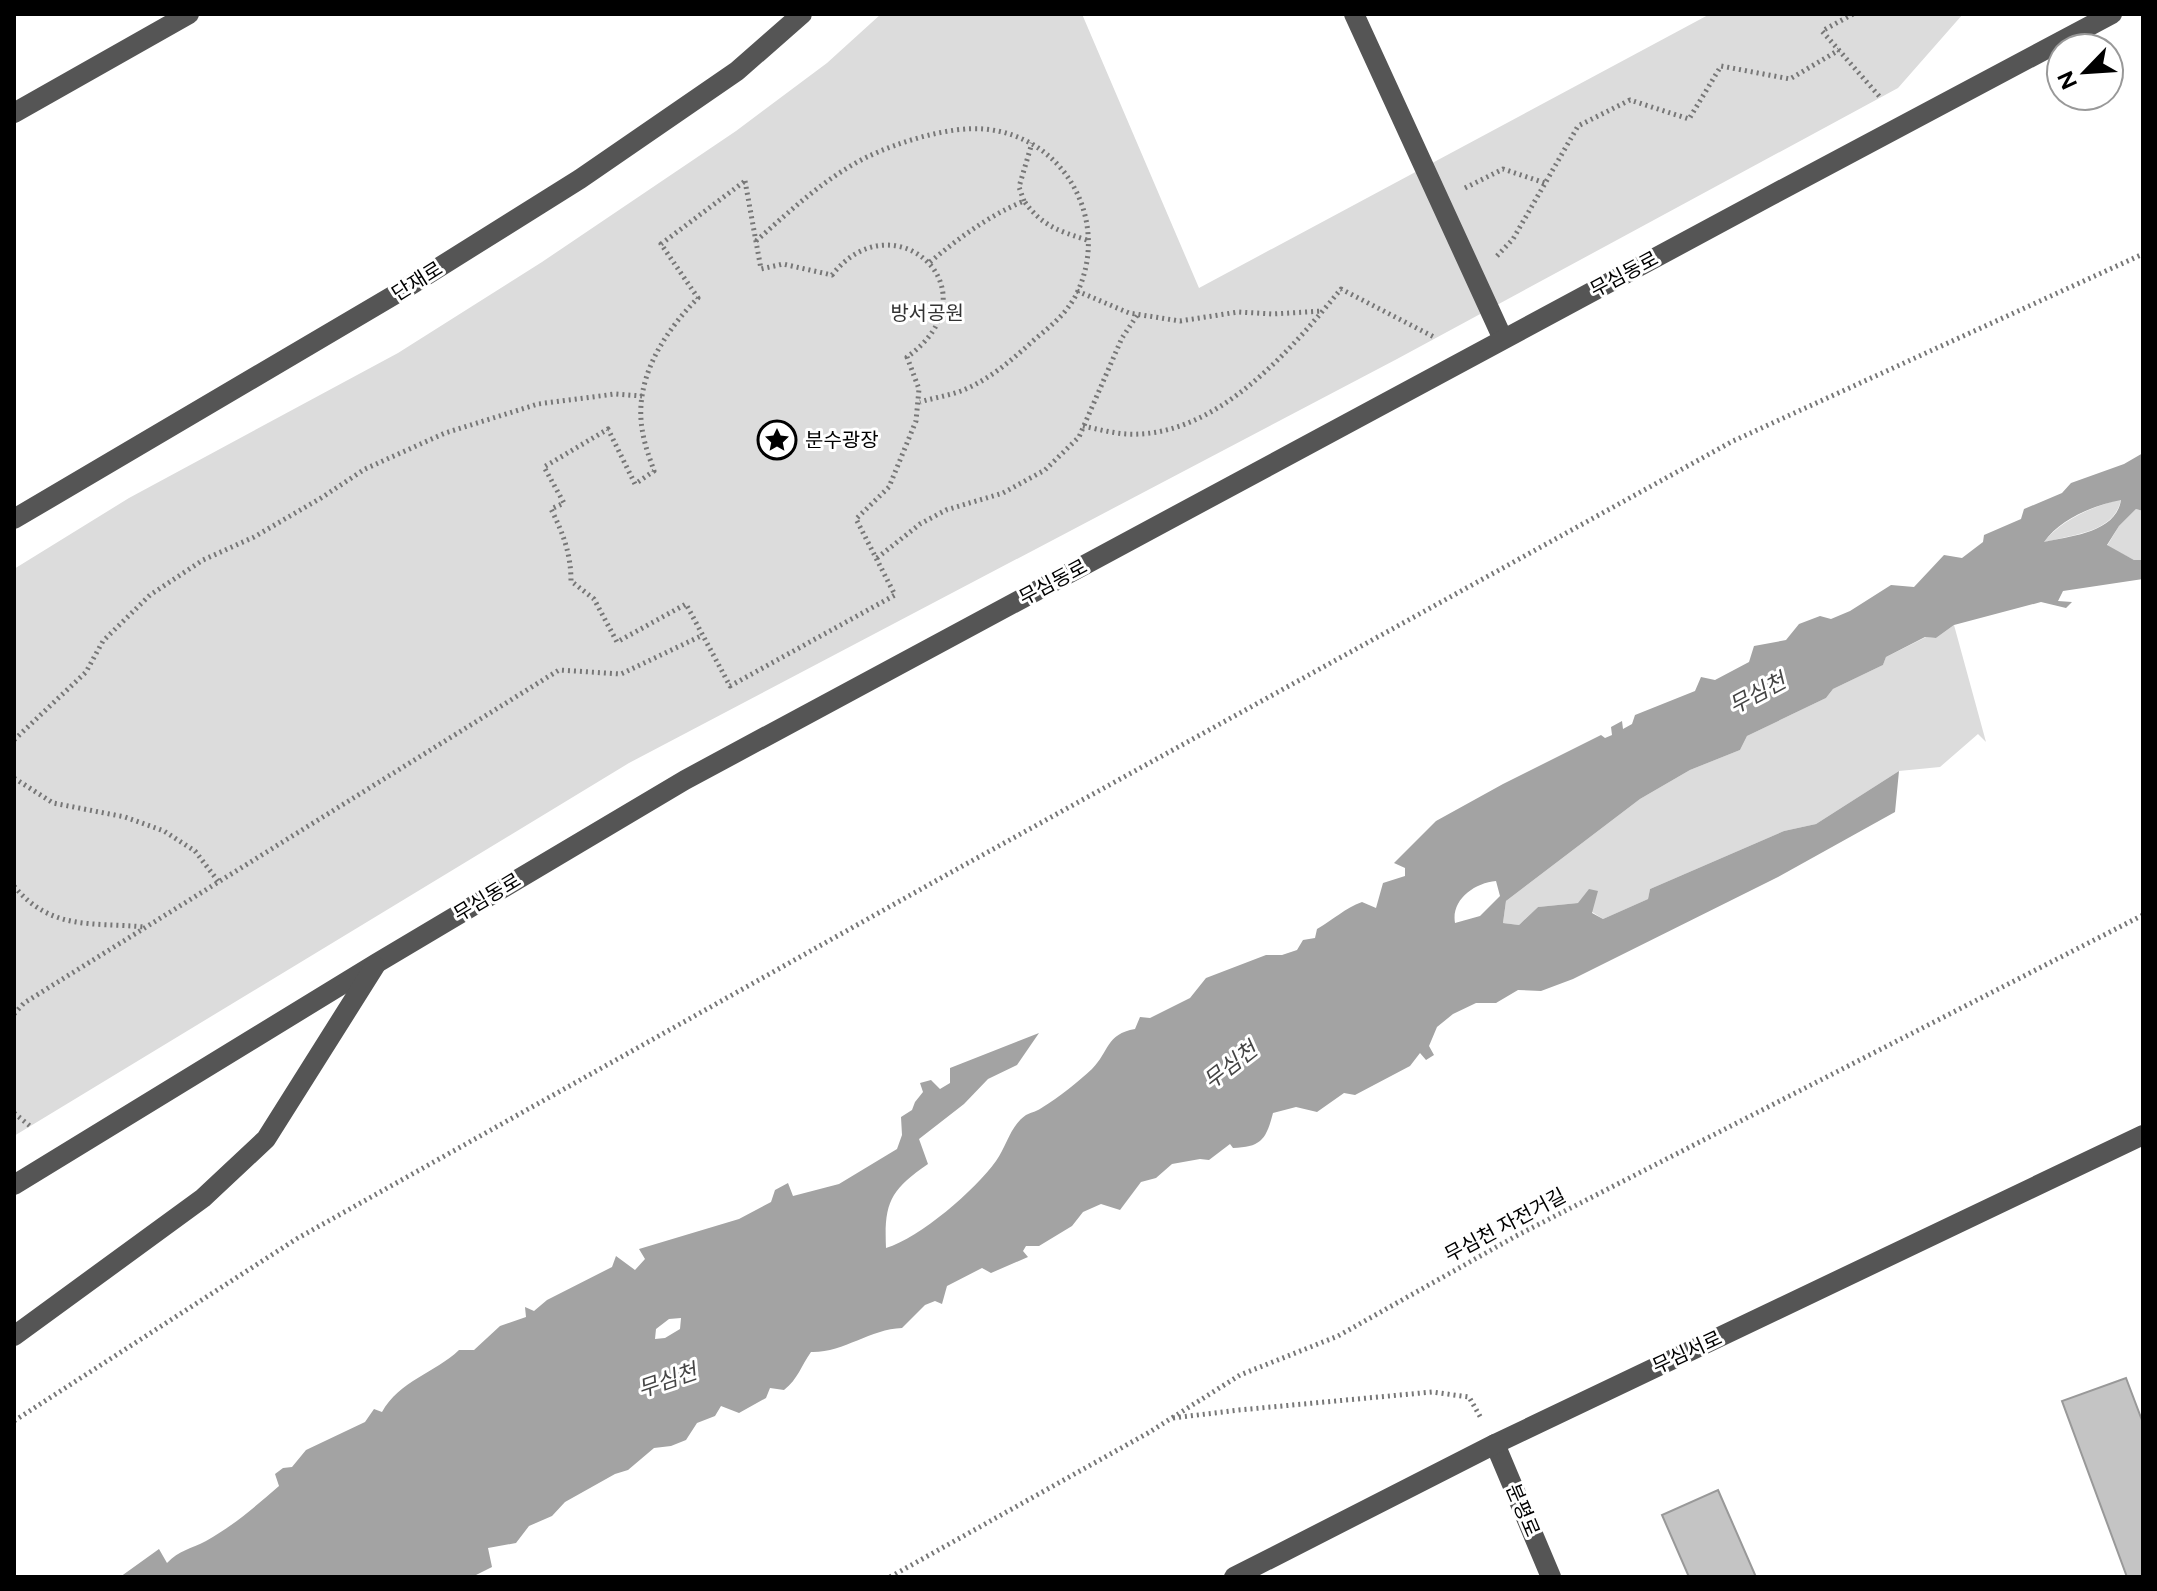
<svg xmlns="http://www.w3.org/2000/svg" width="2157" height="1591" font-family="Figtree,'Noto Sans KR',sans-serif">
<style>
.green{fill:#dcdcdc}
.water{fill:#a3a3a3;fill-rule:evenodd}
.building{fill:#c4c4c4;stroke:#999;stroke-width:2}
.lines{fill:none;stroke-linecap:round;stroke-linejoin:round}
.path{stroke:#777;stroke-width:5;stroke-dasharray:2 4;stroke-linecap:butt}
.minor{stroke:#555;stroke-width:20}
.labels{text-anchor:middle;stroke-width:6;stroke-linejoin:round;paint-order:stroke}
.street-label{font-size:20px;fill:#000;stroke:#fff}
.park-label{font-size:20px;fill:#333;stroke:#fff}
.poi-label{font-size:20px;fill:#000;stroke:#fff;text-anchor:start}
.water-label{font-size:22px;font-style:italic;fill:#444;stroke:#fff}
</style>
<rect width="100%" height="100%" fill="#fff"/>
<g class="green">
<polygon points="881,14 1082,14 1199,288 1710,14 1963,14 1898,88 1397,359 629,763 14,1136 14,569 129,498 398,353 542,262 736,131 827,63"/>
<path d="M2121,499C2115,534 2070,534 2043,543C2062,519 2092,507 2121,499Z"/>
<polygon points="2136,509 2143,511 2143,560 2134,560 2107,546 2119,526"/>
<polygon points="1954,625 1986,742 1978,734 1940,767 1899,771 1816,824 1784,831 1650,889 1648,899 1603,919 1578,903 1538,907 1519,925 1503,923 1506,901 1640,799 1690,770 1740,750 1747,736 1826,698 1833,689 1883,665 1886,657 1926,637 1936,638"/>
</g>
<path class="water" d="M2143,453V511L2136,509L2119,526L2107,545L2134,560H2143V579L2063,591L2058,601L2072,602L2066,608L2041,602L1954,625L1936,638L1925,637L1886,657L1883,665L1833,689L1826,698L1747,736L1740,750L1690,770L1640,799L1506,901L1503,923L1519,925L1538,907L1578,903L1589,889L1598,891L1592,913L1603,919L1648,899L1650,889L1784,831L1816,824L1899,771L1895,812L1778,877L1573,979L1541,991L1518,990L1496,1003H1476L1453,1014L1437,1027L1429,1046L1434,1055L1426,1060L1420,1053L1410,1066L1355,1095L1344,1093L1317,1112L1296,1107L1273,1113C1266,1140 1261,1147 1233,1148L1230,1144L1209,1160L1200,1159L1172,1164L1156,1178L1141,1182L1120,1210L1101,1204L1083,1212L1072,1226L1039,1246H1026L1023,1251L1028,1257L991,1273L982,1268L947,1286L942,1304L935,1301L925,1305L902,1328C870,1329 843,1353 811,1352C801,1366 798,1379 784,1390L770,1388L766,1398L739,1413L721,1406L715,1416L697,1423L686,1440L671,1446L654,1448L628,1470L615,1474L565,1502L552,1516L529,1526L516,1543L488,1548L492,1567L472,1577H120L159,1549L167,1563C179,1550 191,1549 206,1541C233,1526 256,1506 279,1486L275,1474L283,1468L292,1467L306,1450L365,1422L374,1409L382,1412C399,1381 435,1373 459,1350H474L500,1326L526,1317L525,1307L534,1311L547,1300L612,1267L616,1256L635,1270L645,1259L639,1249L739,1219L771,1202L775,1190L788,1183L793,1196L839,1184L897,1149L902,1135L901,1117L912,1110L915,1102L923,1092L920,1083L931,1080L940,1089L950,1083V1068L1039,1033L1017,1065L988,1079L964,1104L919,1139L928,1164C890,1190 884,1203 886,1248C920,1238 975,1190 996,1161C1007,1146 1010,1126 1026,1115C1032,1112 1038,1111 1043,1107C1058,1098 1079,1081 1092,1069C1109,1052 1106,1034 1135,1029L1140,1017L1150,1018L1190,998L1206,978L1266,955H1282L1297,950L1303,940L1315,938L1317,929C1333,920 1345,908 1362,902L1376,908L1383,883L1405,876V868L1394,863L1436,821L1503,784L1601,735L1605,738L1612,735L1611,727L1622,721L1623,729L1632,724L1635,715L1695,691L1701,677L1715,680L1749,662L1754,646L1786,640L1799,624L1820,616L1831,619L1850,611L1891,585L1914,587L1944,555L1962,558L1983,542L1984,535L2021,519L2024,509L2062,493L2071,483L2124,464ZM2121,500C2116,533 2070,536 2044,542C2060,519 2094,505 2121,500ZM1496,881L1500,896L1480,916L1455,923C1451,900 1474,883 1496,881ZM681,1318L680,1329L665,1338L655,1339L656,1329L669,1319Z"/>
<g class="building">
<polygon points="2126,1378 2143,1423 2143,1577 2127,1577 2062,1401"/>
<polygon points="1718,1490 1756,1577 1689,1577 1662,1515"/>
</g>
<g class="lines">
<g class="path">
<polyline points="1853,14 1822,31 1880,97"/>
<path d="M745,181L761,269L783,264L832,275C894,196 999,291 907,357L919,389L916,421L889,487L856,519L895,595L730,686L686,604L617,642L594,599L571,581C571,554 563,533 551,509L564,503L544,467L608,429L635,484L654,471C650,459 645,446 643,434C632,382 663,333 698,298L661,244Z"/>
<polyline points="1465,188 1503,169 1545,183"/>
<polyline points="1024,201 1019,187 1032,143"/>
<path d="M756,241C791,210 825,178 867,157C898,142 950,126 984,129C1066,136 1112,223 1076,295C1066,314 1051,326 1035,339C1012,360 989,380 961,391C947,396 933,398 920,402"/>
<polyline points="1497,256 1513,239 1578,126 1630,100 1689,119 1721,66 1790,79 1839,50"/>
<path d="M930,262C959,238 988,216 1024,201C1042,226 1059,231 1087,240"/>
<polyline points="1077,291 1129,313 1180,321 1238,312 1273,314 1322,311"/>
<path d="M1083,426C1097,429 1112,433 1126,434C1215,439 1290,351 1341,289L1436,338"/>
<polyline points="877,558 920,524 946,510 1003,493 1045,470 1079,437 1122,338 1138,314"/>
<polyline points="14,740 86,672 103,641 150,595 203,560 254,537 321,498 365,469 445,433 538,404 615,394 642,396"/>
<polyline points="14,778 53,803 125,817 164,831 195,851 218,881"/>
<path d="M14,886C51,931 92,922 144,927"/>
<polyline points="14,1014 24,1003 559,670 621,674 703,635"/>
<polyline points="14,1113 30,1126"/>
<polyline points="1173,1418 1239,1410 1432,1392 1469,1397 1481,1418"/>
<polyline points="14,1421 298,1238 948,874 1733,441 2143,254"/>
<polyline points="890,1577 1148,1433 1240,1375 1338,1336 1516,1236 2143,915"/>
</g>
<g class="minor">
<polyline points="1354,14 1503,339"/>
<polyline points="14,113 189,14"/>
<polyline points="14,519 406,288 580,179 737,71 802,14"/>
<polyline points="14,1185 377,963 685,780 1770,196 2112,14"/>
<polyline points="14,1336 203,1198 266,1139 375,966"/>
<polyline points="1495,1444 1551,1577"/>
<polyline points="1234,1577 1495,1444 2143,1135"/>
</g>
</g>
<defs>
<g id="sight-ring" transform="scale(2)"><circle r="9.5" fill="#fff" stroke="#000" stroke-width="1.5"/><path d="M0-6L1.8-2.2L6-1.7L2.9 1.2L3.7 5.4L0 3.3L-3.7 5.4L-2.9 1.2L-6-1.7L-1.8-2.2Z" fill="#000"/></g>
</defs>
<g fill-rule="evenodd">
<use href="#sight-ring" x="777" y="440"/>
</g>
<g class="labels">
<g class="street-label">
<text transform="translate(1624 274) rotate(-28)" y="7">무심동로</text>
<text transform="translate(417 281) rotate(-32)" y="7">단재로</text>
<text transform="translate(1053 582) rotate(-28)" y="7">무심동로</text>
<text transform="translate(487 897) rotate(-31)" y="7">무심동로</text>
<text transform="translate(1505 1225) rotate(-28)" y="7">무심천 자전거길</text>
<text transform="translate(1687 1352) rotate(-25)" y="7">무심서로</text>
<text transform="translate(1523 1510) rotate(67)" y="7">분평로</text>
</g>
<g class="park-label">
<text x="927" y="320">방서공원</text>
</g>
<g class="poi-label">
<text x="805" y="447">분수광장</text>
</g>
<g class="water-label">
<text transform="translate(1757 693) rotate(-28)" y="8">무심천</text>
<text transform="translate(1230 1065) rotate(-38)" y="8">무심천</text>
<text transform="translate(667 1380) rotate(-19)" y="8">무심천</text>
</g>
</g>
<rect width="2157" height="1591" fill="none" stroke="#000000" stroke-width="32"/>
<g transform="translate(2085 72) rotate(245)"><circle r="38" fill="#ffffff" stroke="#999999" stroke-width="2"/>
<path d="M0-6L14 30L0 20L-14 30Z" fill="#000000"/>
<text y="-12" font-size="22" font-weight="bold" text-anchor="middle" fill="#000000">N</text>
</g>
</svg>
